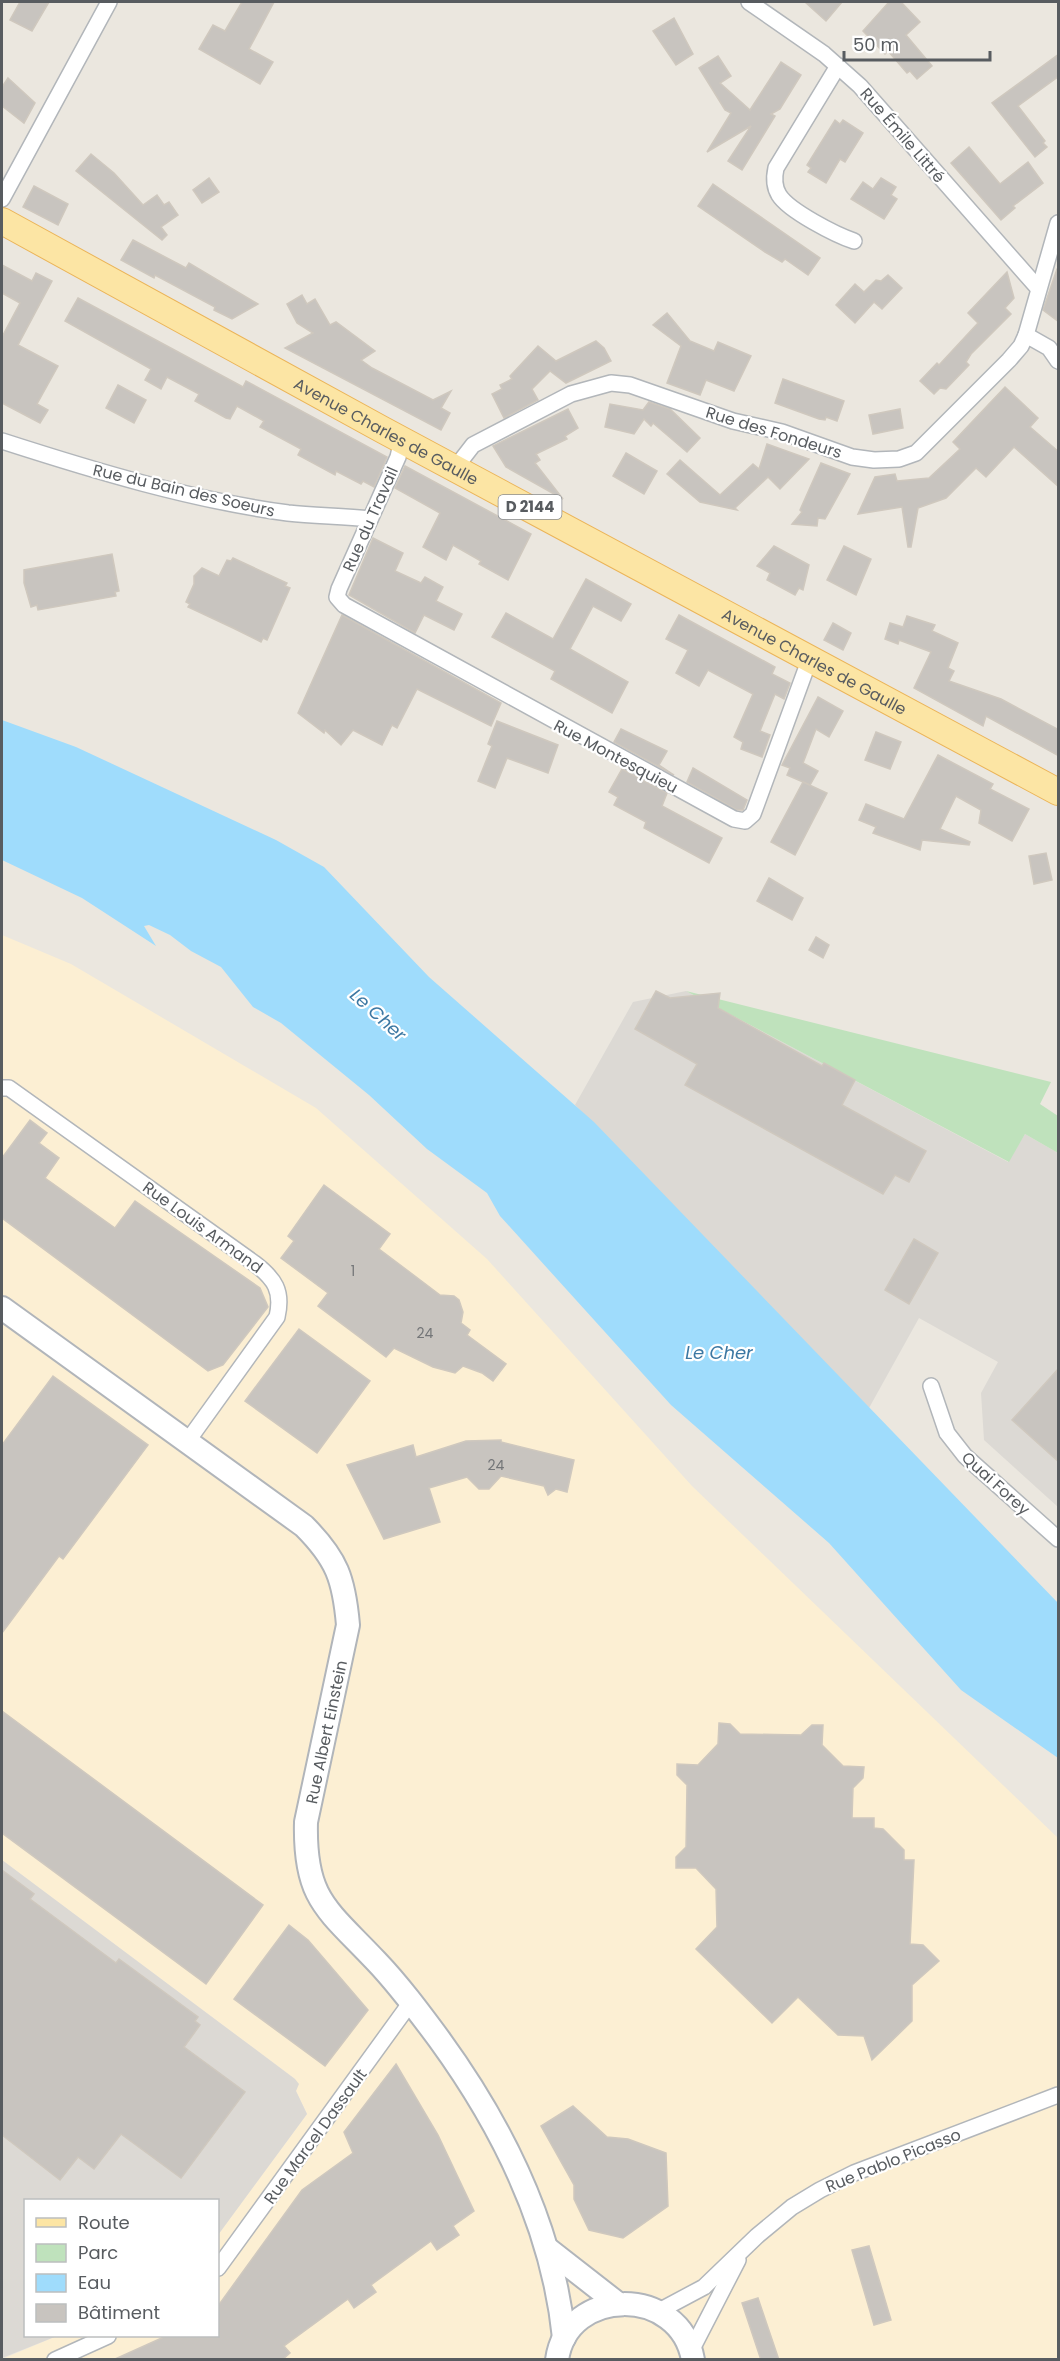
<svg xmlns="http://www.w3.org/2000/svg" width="1060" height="2361" font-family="Poppins,sans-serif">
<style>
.commercial{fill:#fcefd3}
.industrial{fill:#dcd9d4}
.green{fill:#bfe2bc}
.water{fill:#9fdcfc}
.building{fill:#c8c4bf;stroke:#cfc8be;stroke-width:1.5}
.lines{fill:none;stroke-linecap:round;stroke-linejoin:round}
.street-casing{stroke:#b2b6ba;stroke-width:18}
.secondary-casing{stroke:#b1b5ba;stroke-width:26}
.primary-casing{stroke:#ebb458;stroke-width:28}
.street{stroke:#fff;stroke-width:15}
.secondary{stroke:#fff;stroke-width:22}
.primary{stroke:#fce5a4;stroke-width:26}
.labels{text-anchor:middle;stroke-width:4.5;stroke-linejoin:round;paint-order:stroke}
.number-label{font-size:14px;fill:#747678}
.shield{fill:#fff;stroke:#8a8d90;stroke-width:1.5}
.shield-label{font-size:15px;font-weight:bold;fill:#585c60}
.street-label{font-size:16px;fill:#585c60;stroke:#fff}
.water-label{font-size:18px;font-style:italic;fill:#3c78a3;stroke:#fff}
</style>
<rect width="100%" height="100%" fill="#ebe7df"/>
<polygon class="commercial" points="2,935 71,964 316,1108 487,1259 692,1486 1058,1838 1058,2359 2,2359 57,2336 218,2336 218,2235 307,2114 296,2091 295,2079 2,1860"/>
<g class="industrial">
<polygon points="686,991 1008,1162 1025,1134 1058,1153 1058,1507 984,1440 981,1393 998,1362 919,1318 869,1408 575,1105 633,1002"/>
<polygon points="2,1860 295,2079 299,2084 296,2091 307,2114 218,2235 218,2200 26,2200 26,2336 57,2336 2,2358"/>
</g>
<polygon class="green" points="686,991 1051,1082 1040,1104 1058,1116 1058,1153 1025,1134 1009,1162"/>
<polygon class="water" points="2,720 76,747 276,840 324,867 429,977 594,1122 1058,1603 1058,1758 961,1690 829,1543 671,1405 500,1216 487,1193 427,1149 369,1095 281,1023 253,1007 221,967 191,951 170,935 149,925 144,926 156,946 82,898 2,860"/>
<g class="building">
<polygon points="20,2 49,2 32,31 10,20"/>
<polygon points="242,2 274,2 249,49 273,62 260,84 199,49 213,25 225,31"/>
<polygon points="805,2 842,2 826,21"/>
<polygon points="889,2 901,2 920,22 906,35 932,66 917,79 910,71 907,73 888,51 885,54 863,31"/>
<polygon points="674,18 693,54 676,65 653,31"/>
<polygon points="1059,54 1059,76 1018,106 1045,141 1043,143 1047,147 1035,157 992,103"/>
<polygon points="718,56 731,76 720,83 750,110 781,62 801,75 780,109 771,114 775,116 742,170 728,161 751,126 707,152 731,113 725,110 699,68"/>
<polygon points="8,78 35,103 24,123 2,106 2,87"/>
<polygon points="835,120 840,124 843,120 863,133 845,162 840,159 826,183 808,172 811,168 807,165"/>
<polygon points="969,147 1000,184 1028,162 1043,183 1013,206 1015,208 1001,220 951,163"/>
<polygon points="91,154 114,173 143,205 157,195 164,205 169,202 178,215 161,227 167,235 162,240 76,171"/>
<polygon points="209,178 219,192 202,203 193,190"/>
<polygon points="881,178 896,187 891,195 897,199 884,219 851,199 863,182 873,189"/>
<polygon points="713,184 820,258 808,275 785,259 782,262 765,252 698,206"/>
<polygon points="34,186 68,204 58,225 23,207"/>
<polygon points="133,240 186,268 189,263 258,304 232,319 214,310 215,307 155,275 154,278 121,260"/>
<polygon points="2,265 32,281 36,273 52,281 18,345 58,366 37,404 48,410 40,423 2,403 2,337 20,303 2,293"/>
<polygon points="1057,269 1059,269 1059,322 1043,310"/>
<polygon points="1007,272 1014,298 1005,308 1011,314 971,354 966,362 969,365 946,389 940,388 934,394 920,381 937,363 939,365 978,323 968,313"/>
<polygon points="888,275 902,288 882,309 874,302 855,323 836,305 855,284 864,292 876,280 881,281"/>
<polygon points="302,295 307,304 315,299 330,325 336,322 375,351 361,360 372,368 433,400 451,391 441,408 450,413 441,430 285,348 313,333 297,323 287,304"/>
<polygon points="78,298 243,387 246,381 387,457 374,487 363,481 361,484 336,471 335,475 298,455 301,449 260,427 264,421 237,406 230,419 226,418 195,401 199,394 167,377 161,389 145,380 151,369 65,321"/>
<polygon points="667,313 690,341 714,351 718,342 751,356 734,391 706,380 700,395 667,383 681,346 653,325"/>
<polygon points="596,341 604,348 611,361 566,383 550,371 532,389 538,400 504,418 492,394 502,389 500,385 512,379 510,376 538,346 556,361"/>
<polygon points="783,379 844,401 837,421 826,417 825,420 819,419 775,403"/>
<polygon points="118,385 146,400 134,423 106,408"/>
<polygon points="1005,387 1038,418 1030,427 1059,452 1059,487 1014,447 986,477 976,468 946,498 918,508 911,547 908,547 902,507 858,514 875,477 895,474 897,481 929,478 960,449 953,442"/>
<polygon points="649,402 670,409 700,438 687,452 653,423 651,426 644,419 634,434 605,427 610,404 643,410"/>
<polygon points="568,409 578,428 565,436 567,439 536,454 540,460 535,463 563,499 506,467 493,446"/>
<polygon points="900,409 903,428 873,434 869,415"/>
<polygon points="767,444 809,459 780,489 768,477 735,508 737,510 700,502 667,474 680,460 720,495 753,464 759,469"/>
<polygon points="626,453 657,471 644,494 613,476"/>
<polygon points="821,463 850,474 825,519 818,518 817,526 792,524 802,512 800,510"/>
<polygon points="405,466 531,534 508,580 479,564 481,561 453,545 446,560 423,547 440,513 395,488"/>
<polygon points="373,538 403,553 395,571 421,583 425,577 443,587 436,601 462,614 454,630 424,615 415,633 349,595"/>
<polygon points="774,546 809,565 803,590 799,588 795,595 767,580 770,573 757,566"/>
<polygon points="844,546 871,559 856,595 827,580"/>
<polygon points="112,554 119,591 115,592 116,596 38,610 37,605 31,607 24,583 24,570"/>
<polygon points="233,558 287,583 285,586 290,588 267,640 263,638 261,642 233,628 188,607 190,604 186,602 194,584 194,576 202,568 219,576 227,560 231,561"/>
<polygon points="586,579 631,604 621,621 593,606 570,649 628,682 612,713 551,679 555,671 492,637 506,613 553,639"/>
<polygon points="342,615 501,703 491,726 417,689 397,728 392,725 382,745 353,730 341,745 325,730 324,733 298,713"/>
<polygon points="679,615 775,667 772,674 790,683 784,699 775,694 760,731 770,735 762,757 741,749 743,742 734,737 753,694 708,670 699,686 676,673 688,650 666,639"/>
<polygon points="907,616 935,625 932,631 958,643 948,668 954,671 949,681 1001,699 1059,730 1059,756 986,716 983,726 914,688 931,652 899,640 898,644 885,639 890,623 903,627"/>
<polygon points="833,623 851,633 843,650 824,640"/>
<polygon points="818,697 843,711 829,737 816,729 803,763 818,771 810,785 787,775 790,768 782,765"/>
<polygon points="497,721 558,745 548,773 507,758 495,788 478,781 492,746 488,744"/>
<polygon points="621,729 667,751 659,765 674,775 614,742"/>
<polygon points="876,732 901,742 890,769 865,760"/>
<polygon points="938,755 993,784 990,789 1029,809 1012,841 979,823 981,810 956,796 940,829 970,842 969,845 922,840 920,850 873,833 876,827 859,820 866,804 904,819"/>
<polygon points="693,768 747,800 743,810 737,810 687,782"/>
<polygon points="622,769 667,793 662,806 722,838 709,863 644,828 646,822 614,805 618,797 609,792"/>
<polygon points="803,782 827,793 795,855 771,842"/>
<polygon points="1046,853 1052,880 1034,884 1029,856"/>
<polygon points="769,878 803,898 792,920 757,901"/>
<polygon points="816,937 829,945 823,958 809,950"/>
<polygon points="656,991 670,998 720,993 718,1008 822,1066 824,1063 855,1080 842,1105 926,1151 909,1182 895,1175 883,1194 685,1085 697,1064 635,1029"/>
<polygon points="30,1120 47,1133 39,1143 59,1158 45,1178 115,1228 135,1201 260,1288 268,1307 223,1365 208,1371 2,1218 2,1158"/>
<polygon points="324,1185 390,1234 379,1249 440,1295 454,1296 459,1300 463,1312 461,1323 470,1330 467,1335 506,1364 493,1381 482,1373 463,1366 455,1373 433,1367 394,1348 386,1357 318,1306 328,1293 281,1258 294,1241 288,1236"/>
<polygon points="914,1239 938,1253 909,1304 885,1290"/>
<polygon points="299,1329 370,1381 317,1453 245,1401"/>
<polygon points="1059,1368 1059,1462 1012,1420"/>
<polygon points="53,1376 148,1445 63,1559 59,1556 2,1633 2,1445"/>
<polygon points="501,1440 501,1442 574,1460 567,1492 556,1489 548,1495 544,1486 501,1476 489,1489 479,1489 467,1477 429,1488 440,1522 384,1539 347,1465 413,1445 416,1457 466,1441"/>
<polygon points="2,1711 263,1905 206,1984 2,1833"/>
<polygon points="719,1723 730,1724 740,1734 801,1735 812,1725 823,1725 822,1745 843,1766 864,1767 863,1778 853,1788 852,1818 874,1818 874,1828 883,1829 904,1850 904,1860 914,1860 910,1944 923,1945 939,1961 912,1985 912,2021 872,2060 864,2036 838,2035 798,1997 772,2023 696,1949 717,1927 716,1889 696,1868 676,1868 676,1857 686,1847 687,1785 677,1775 677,1764 698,1765 718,1744"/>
<polygon points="2,1870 34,1894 30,1899 116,1963 119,1959 198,2017 195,2021 200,2025 184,2047 245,2092 181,2178 121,2134 94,2169 78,2157 60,2180 2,2135"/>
<polygon points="289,1925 308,1940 368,2010 325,2066 234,1999"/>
<polygon points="396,2064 438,2135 474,2211 453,2226 459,2235 437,2250 431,2241 371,2285 376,2292 354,2308 348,2299 284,2346 290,2353 282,2360 113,2360 166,2336 218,2336 218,2306 302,2190 353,2153 344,2132"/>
<polygon points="573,2106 607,2137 628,2139 666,2153 668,2206 623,2238 589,2230 574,2199 574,2185 541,2126"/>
<polygon points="869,2246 891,2320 874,2325 852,2250"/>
<polygon points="758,2298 779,2360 761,2360 742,2303"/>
</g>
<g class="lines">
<g class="street-casing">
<g id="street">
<polyline points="749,2 824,54 860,86 1038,288"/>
<path d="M838,66L776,168C774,177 774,187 779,195C789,211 836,235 854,241"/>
<polyline points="2,199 109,2"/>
<polyline points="1026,335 1058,223"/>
<polyline points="402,440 398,457 339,589 337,597 344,605 734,819 745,821 753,814 810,658"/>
<path d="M2,441C95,471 191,500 288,513C315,516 343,516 370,519"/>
<polyline points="456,467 473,445 571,394 611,383 630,385 733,421 782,432 852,457 874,460 899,459 916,453 1009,360 1021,346 1026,335 1049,348 1058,361"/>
<path d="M2,1088H9L254,1263C275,1279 283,1291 277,1317L187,1442"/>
<polyline points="931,1386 947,1433 965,1456 1058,1539"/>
<polyline points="218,2268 411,2002"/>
<polyline points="659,2311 704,2287 757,2236 792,2207 820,2190 854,2173 1058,2095"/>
<polyline points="691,2351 738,2260"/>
<polyline points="55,2360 108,2336"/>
</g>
</g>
<g class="secondary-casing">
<g id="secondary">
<path d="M2,1308L304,1526C337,1559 344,1579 348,1625L306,1822C304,1899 327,1909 376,1961C399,1985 419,2012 439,2039C503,2127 553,2229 564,2338"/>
<polyline points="549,2250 617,2303"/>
<path d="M557,2360C567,2286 680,2285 693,2360"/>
</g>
</g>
<g class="primary-casing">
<g id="primary">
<path id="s1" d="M2,221L383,430L1058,792"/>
</g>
</g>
<use href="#street" class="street"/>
<use href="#secondary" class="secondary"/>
<use href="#primary" class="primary"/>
</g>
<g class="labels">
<g class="number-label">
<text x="353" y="1276">1</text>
<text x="425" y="1338">24</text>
<text x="496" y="1470">24</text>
</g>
<rect class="shield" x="498.5" y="495" width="63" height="24" rx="4.5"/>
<g class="shield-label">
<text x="530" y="512">D 2144</text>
</g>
<g class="street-label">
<text transform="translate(903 135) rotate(49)" y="6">Rue Émile Littré</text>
<text dy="6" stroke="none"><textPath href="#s1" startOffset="438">Avenue Charles de Gaulle</textPath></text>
<text transform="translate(774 432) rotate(17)" y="6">Rue des Fondeurs</text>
<text transform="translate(184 490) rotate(13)" y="6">Rue du Bain des Soeurs</text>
<text transform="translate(370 519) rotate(-66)" y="6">Rue du Travail</text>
<text dy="6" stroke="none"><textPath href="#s1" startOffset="924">Avenue Charles de Gaulle</textPath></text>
<text transform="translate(616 756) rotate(28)" y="6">Rue Montesquieu</text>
<text transform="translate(203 1227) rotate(36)" y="6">Rue Louis Armand</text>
<text transform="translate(996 1483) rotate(42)" y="6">Quai Forey</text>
<text transform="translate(326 1732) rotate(-78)" y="6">Rue Albert Einstein</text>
<text transform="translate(315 2136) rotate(-54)" y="6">Rue Marcel Dassault</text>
<text transform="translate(893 2160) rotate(-22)" y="6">Rue Pablo Picasso</text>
</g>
<g class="water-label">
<text transform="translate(378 1015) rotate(42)" y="6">Le Cher</text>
<text x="719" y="1359">Le Cher</text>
</g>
</g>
<rect width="1060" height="2361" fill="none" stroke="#585c60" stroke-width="6"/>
<rect x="24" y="2199" width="195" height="138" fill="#ffffff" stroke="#bcbebf" stroke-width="1.5"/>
<rect x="36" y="2218" width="30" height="9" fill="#fce5a4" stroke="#bcbebf" stroke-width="1.5"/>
<text x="78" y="2229" font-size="18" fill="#585c60">Route</text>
<rect x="36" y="2244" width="30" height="18" fill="#bfe2bc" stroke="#bcbebf" stroke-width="1.5"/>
<text x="78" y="2259" font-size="18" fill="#585c60">Parc</text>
<rect x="36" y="2274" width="30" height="18" fill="#9fdcfc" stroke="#bcbebf" stroke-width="1.5"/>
<text x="78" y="2289" font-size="18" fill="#585c60">Eau</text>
<rect x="36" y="2304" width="30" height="18" fill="#c8c4bf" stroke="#bcbebf" stroke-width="1.5"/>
<text x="78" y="2319" font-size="18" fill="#585c60">Bâtiment</text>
<path d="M844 51v9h146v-9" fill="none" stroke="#585c60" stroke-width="3"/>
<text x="853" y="51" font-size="18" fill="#585c60" stroke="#ffffff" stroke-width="4.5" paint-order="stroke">50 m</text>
</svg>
